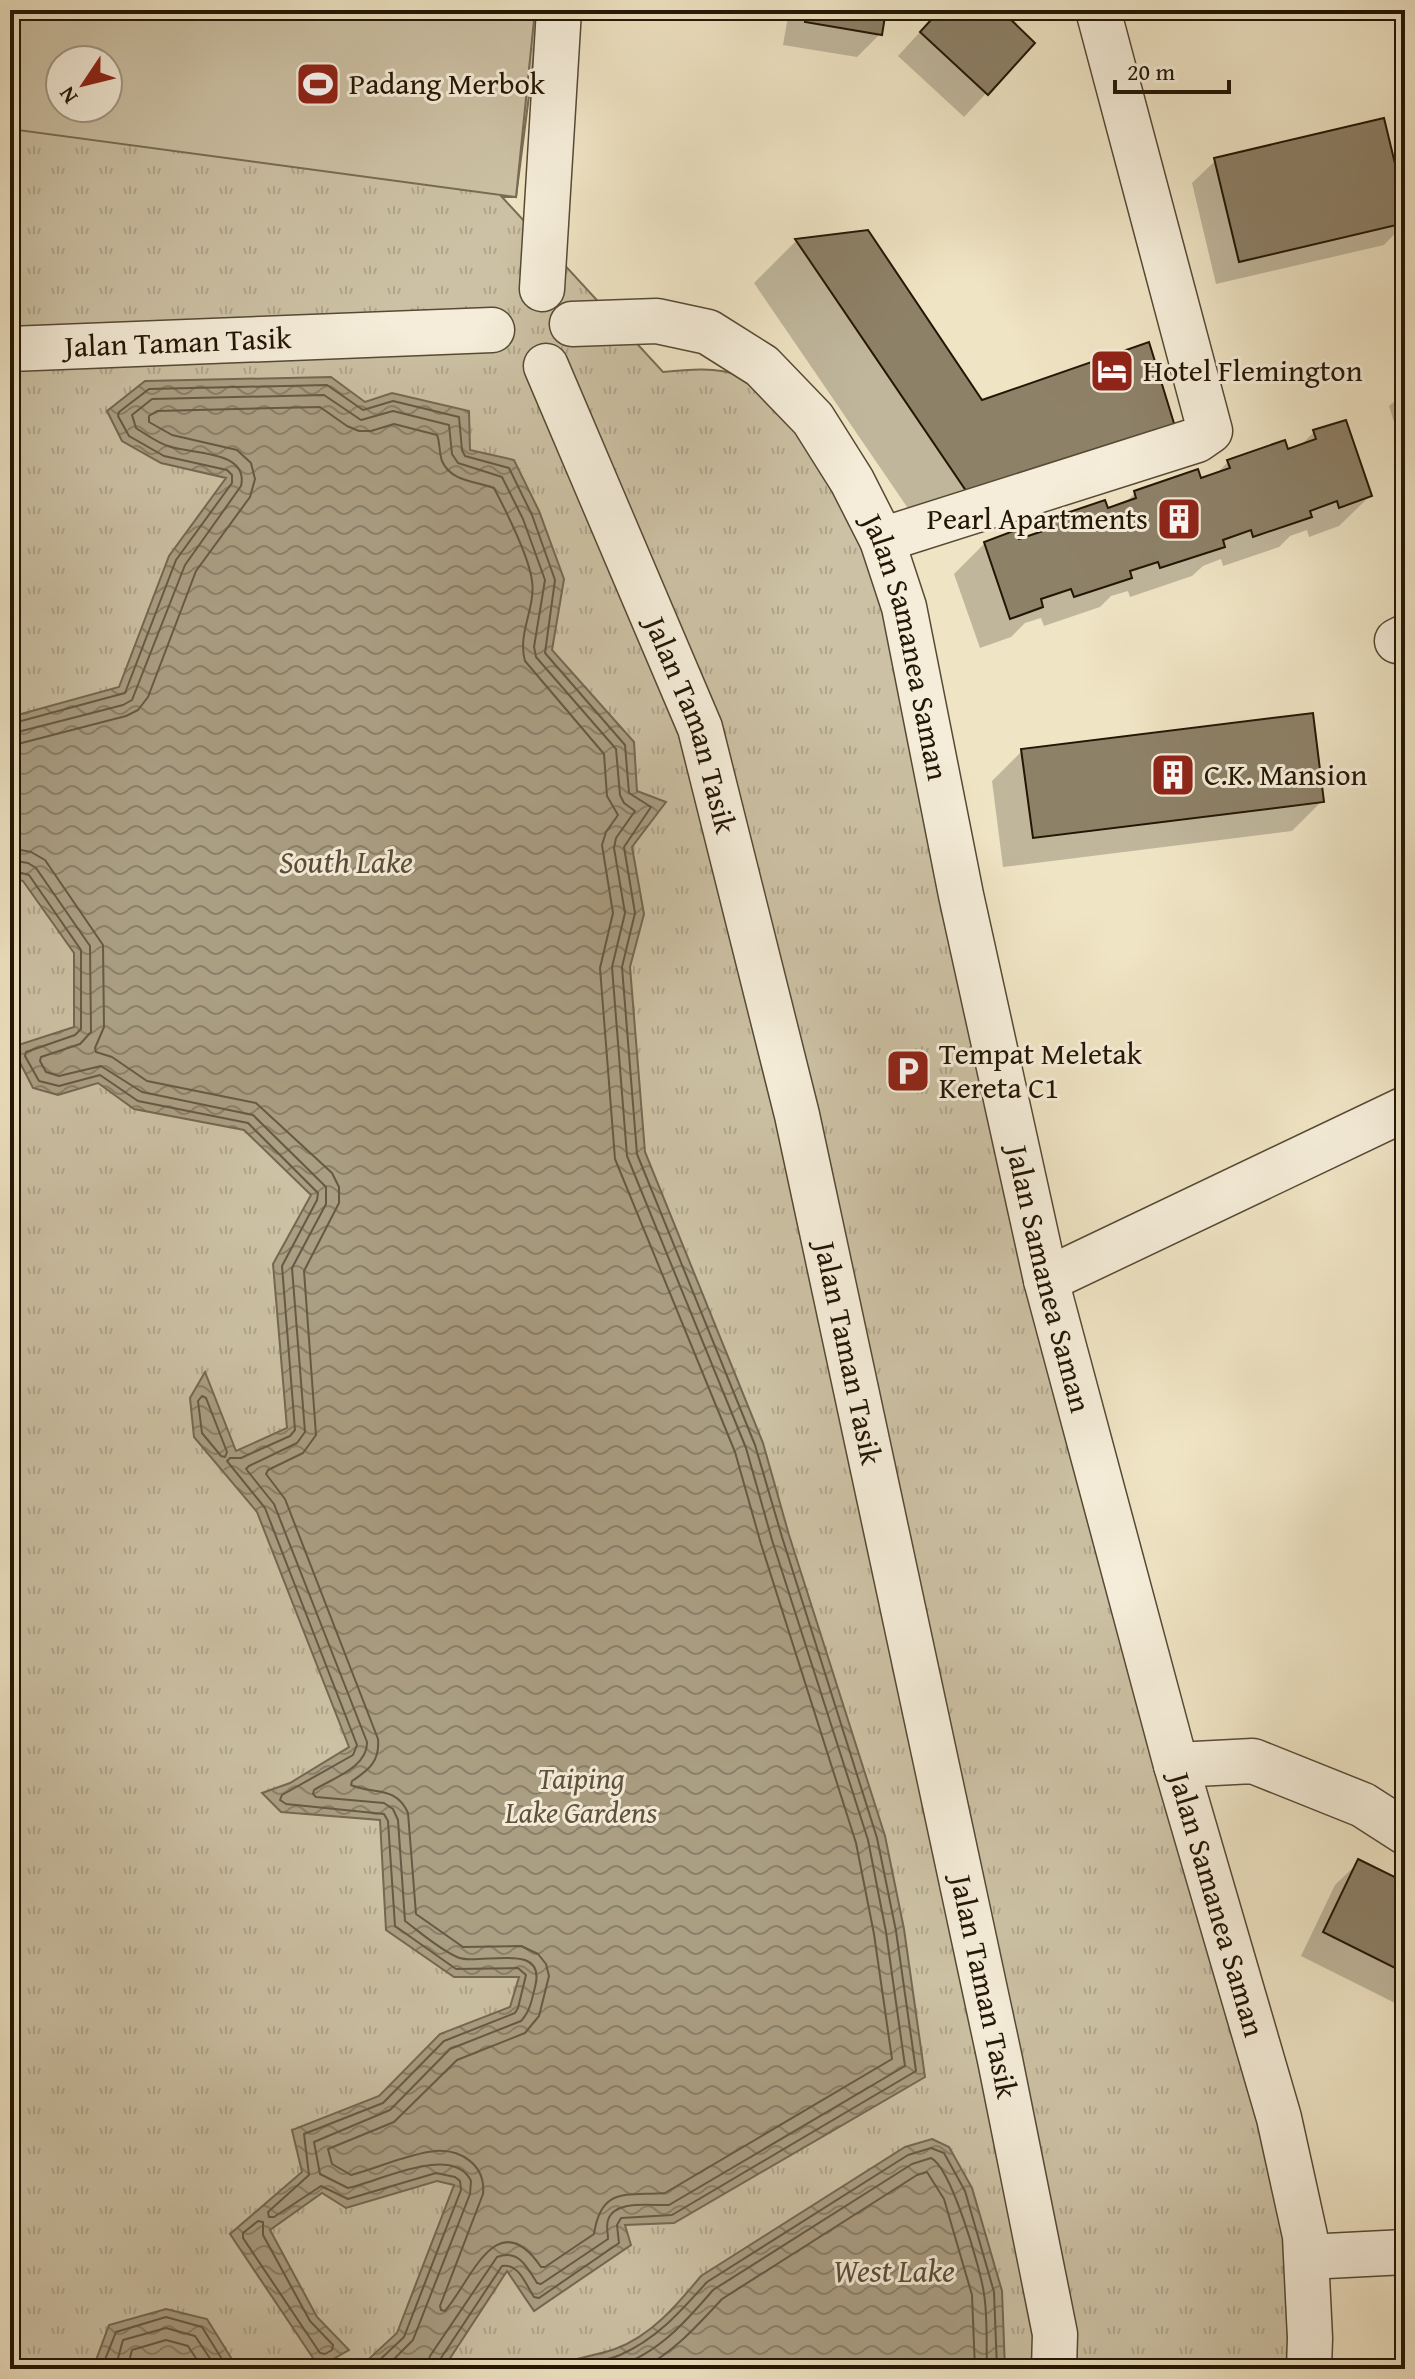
<svg xmlns="http://www.w3.org/2000/svg" width="1415" height="2379" font-family="'Gentium Book Plus',serif">
<style>
.park{fill:url(#park-tufts);stroke:#786c54;stroke-width:2;fill-rule:evenodd}
.garden{fill:#ccc1a4;stroke:#786c54;stroke-width:2;fill-rule:evenodd}
.water{fill:url(#water-waves);stroke:#746851;stroke-width:2}
.shadow{fill:#0003}
.lines{fill:none;stroke-linecap:round;stroke-linejoin:round}
.shore{stroke:#665a44;stroke-width:2}
.building{fill:#8d8168;stroke:#231605;stroke-width:2}
.minor-casing{stroke:#564a35;stroke-width:47}
.minor{stroke:#f5edd9;stroke-width:44}
.labels{text-anchor:middle;stroke-width:6;stroke-linejoin:round;paint-order:stroke}
.poi-label{font-size:30px;fill:#231605;stroke:#f5edd9;text-anchor:start}
.street-label{font-size:30px;fill:#231605;stroke:#f5edd9}
.park-label{font-size:30px;font-style:italic;fill:#5e523d;stroke:#f5edd9}
.water-label{font-size:32px;font-style:italic;fill:#594c37;stroke:#f5edd9}
</style>
<defs>
<pattern id="park-tufts" width="24" height="20" patternUnits="userSpaceOnUse" patternTransform="scale(2)"><rect width="24" height="20" fill="#ccc1a4"/><path d="M3 7l-1-3M5 7V3M7 7l1-3M15 17l-1-3M17 17v-4M19 17l1-3" fill="none" stroke="#afa58c"/></pattern>
<pattern id="water-waves" width="16" height="10" patternUnits="userSpaceOnUse" patternTransform="scale(2)"><rect width="16" height="10" fill="#aa9e83"/><path d="M0 5q4-4 8 0t8 0" fill="none" stroke="#8a8069"/></pattern>
</defs>
<rect width="100%" height="100%" fill="#efe4c4"/>
<filter id="stains"><feTurbulence type="fractalNoise" baseFrequency=".0025" numOctaves="4"/><feColorMatrix values="0 0 0 0 .2 0 0 0 0 .09 0 0 0 0 .02 0 0 0 .5 -.17"/></filter>
<radialGradient id="worn" r=".72"><stop offset=".6" stop-color="#630" stop-opacity="0"/><stop offset="1" stop-color="#630" stop-opacity=".3"/></radialGradient>
<path class="park" d="M10,10H540L516,197H502L663,372C691,369 715,367 742,376C785,390 842,491 869,531L1296,2238L1297,2369H10ZM60,60H108V108H60Z"/>
<path class="garden" d="M10,10H535L516,197L10,129ZM60,60H108V108H60Z"/>
<g class="water">
<polygon points="331,377 365,402 392,393 469,411 470,450 514,460 539,511 564,579 552,650 634,742 637,791 666,802 632,847 644,914 630,967 645,1152 763,1443 789,1535 885,1836 904,1929 925,2077 674,2223 625,2225 631,2245 534,2311 507,2271 443,2369 358,2369 397,2333 454,2185 437,2181 346,2208 322,2193 270,2230 317,2317 349,2350 319,2367 230,2234 302,2172 292,2130 379,2096 440,2034 510,2007 519,1977 454,1977 386,1930 380,1820 281,1812 262,1793 290,1783 349,1747 257,1512 194,1437 190,1398 205,1372 236,1451 287,1428 273,1264 311,1195 244,1130 134,1109 98,1083 58,1095 33,1088 12,1047 74,1027 74,953 23,881 10,877 10,717 119,687 169,556 226,478 161,463 122,441 107,411 145,381"/>
<path d="M932,2139L949,2147L972,2188L1002,2291L1005,2369H541C565,2360 591,2357 615,2349C651,2336 677,2305 701,2276L905,2147Z"/>
<polygon points="166,2309 207,2319 238,2369 98,2369 95,2363 109,2325"/>
</g>
<g class="shadow">
<polygon points="789,10 884,10 880,34 857,57 783,45"/>
<polygon points="940,10 998,10 1033,43 964,117 898,56"/>
<polygon points="1216,160 1405,214 1405,223 1384,245 1216,284 1192,183"/>
<polygon points="867,232 981,402 1133,474 931,542 754,283 796,241"/>
<polygon points="1405,396 1405,447 1402,448 1389,406 1397,399"/>
<polygon points="1314,432 1370,496 1339,526 1309,537 1307,530 1290,536 1279,547 1223,566 1221,559 1203,566 1192,576 1130,597 1128,591 1111,596 1100,607 1044,626 1041,618 1025,623 1011,637 980,648 954,574 985,543 1018,541 1032,537 1047,522 1123,505 1135,493 1214,476 1228,462 1299,447"/>
<polygon points="1022,751 1322,801 1292,831 1003,867 992,781"/>
<polygon points="1359,1862 1405,1884 1405,2008 1301,1956 1335,1885"/>
</g>
<g class="lines">
<g class="shore">
<path d="M10,724L125,693L176,560L232,483V475L227,470L164,456L129,436L118,416L119,412L149,389L327,385L363,410L393,401L459,417L462,450L465,456L509,468L532,515L555,580L545,653L625,745L629,793L651,807L624,847L635,913L622,967L637,1154L755,1445L782,1537L877,1838L896,1931L916,2071L672,2215L621,2218L617,2225L619,2243L539,2298L534,2297C526,2285 519,2263 502,2266L439,2361L437,2369"/>
<path d="M10,734L123,705L132,700L185,565L241,486C249,451 194,454 171,447C159,444 147,435 136,428L132,415L152,399L324,395L361,420L393,411L449,425L452,454L458,463L502,477L523,519L545,580L534,647L536,657L616,749L620,795L624,803L635,811L616,838L614,848L625,913L612,967L627,1156L746,1448L772,1540L868,1840L886,1932L905,2066L669,2205C652,2206 615,2199 608,2220C606,2226 608,2233 608,2239L541,2284L537,2283C527,2267 519,2249 497,2257L430,2356L427,2369"/>
<path d="M10,746L126,716L138,710L148,697L196,571L250,497L255,479L251,463L237,450L172,435L149,422V416L157,411L320,407L347,426L359,431H371L394,424L437,435C440,442 439,452 442,461C451,482 476,481 494,488C506,511 529,556 532,581C536,607 517,634 525,661L604,754L607,796L618,815L606,832L602,845L613,913L600,968L615,1159L735,1452L761,1544L856,1843L874,1934L892,2059L665,2193C627,2196 601,2186 594,2234L545,2267H541C497,2202 471,2281 445,2311L441,2310L440,2306L483,2194C486,2165 461,2149 435,2151C407,2154 378,2168 351,2175L332,2164L328,2149L394,2122L457,2060L525,2033L539,2016L549,1976L546,1964L538,1954L521,1946L463,1947L416,1914L408,1813C396,1785 373,1795 351,1785L352,1781C369,1770 380,1761 378,1739L285,1499L266,1474L268,1470L303,1453L316,1435L304,1271L339,1203V1187L332,1173L256,1103L147,1081L112,1057L96,1052L95,1048L104,1027L103,945L45,860L31,852L10,848"/>
<path d="M10,860L28,863L36,868L90,946L91,1032L80,1044L41,1057L40,1061L46,1072L59,1076L101,1066L142,1092L253,1115L326,1187V1204L292,1268L305,1432L297,1443L249,1466L246,1469L274,1504L367,1742C368,1767 333,1778 314,1790L313,1794L316,1797L384,1803L393,1809L398,1820L405,1921C421,1933 439,1949 457,1957C477,1967 548,1939 535,1987C532,1999 530,2012 521,2021L450,2049L390,2110L314,2142L320,2174L348,2188C378,2182 453,2143 471,2181L470,2194L413,2340L384,2369"/>
<polyline points="10,870 29,875 81,950 81,1029 75,1035 26,1052 25,1056 39,1081 59,1086 100,1075 138,1101 248,1123 318,1193 317,1200 282,1266 295,1430 290,1436 241,1458 230,1458 227,1461 265,1508 357,1745 353,1755 282,1795 280,1800 286,1804 384,1814 388,1821 395,1926 456,1969 518,1968 526,1975 518,2008 515,2013 444,2041 383,2103 304,2134 309,2175 268,2212 269,2217 274,2217 321,2186 348,2199 436,2173 455,2177 460,2181 461,2190 404,2337 370,2369"/>
<polygon points="202,1396 206,1398 227,1452 225,1457 221,1456 202,1433 198,1401"/>
<polygon points="258,2221 263,2222 263,2235 310,2321 333,2345 332,2350 325,2354 320,2353 243,2238 243,2233"/>
<polyline points="105,2369 104,2362 116,2332 166,2317 202,2327 228,2369"/>
<polyline points="115,2369 123,2340 166,2328 195,2336 217,2369"/>
<polyline points="127,2369 132,2350 166,2340 188,2346 203,2369"/>
<path d="M565,2369C583,2363 603,2362 620,2355C657,2339 681,2311 707,2282L908,2155L931,2148L944,2153L965,2191L994,2292L997,2369"/>
<path d="M607,2369C653,2359 684,2324 713,2290L912,2164L931,2158C951,2167 981,2270 984,2294C988,2319 986,2345 987,2369"/>
<path d="M641,2369C674,2352 697,2326 722,2299L917,2175L927,2172L944,2199L972,2295L975,2369"/>
</g>
</g>
<g class="building">
<polygon points="807,10 886,10 882,35 805,22"/>
<polygon points="940,10 1001,10 1035,43 988,95 920,32"/>
<polygon points="1384,118 1405,205 1405,223 1239,262 1214,158"/>
<polygon points="868,230 982,400 1149,342 1177,433 973,501 795,239"/>
<polygon points="1405,394 1405,429 1396,397"/>
<polygon points="1346,420 1372,496 1339,508 1337,501 1310,511 1312,517 1253,537 1251,530 1223,540 1225,547 1160,568 1158,562 1130,571 1132,578 1074,597 1071,589 1041,599 1043,607 1010,619 984,542 1016,530 1019,539 1049,529 1046,520 1105,500 1108,508 1136,498 1134,491 1198,469 1201,478 1230,468 1227,460 1285,440 1288,449 1316,439 1313,430"/>
<polygon points="1313,713 1324,802 1033,838 1021,749"/>
<polygon points="1358,1859 1405,1882 1405,1973 1323,1932"/>
</g>
<g class="lines">
<g class="minor-casing">
<g id="minor">
<polyline points="542,289 559,10"/>
<path id="s1" d="M572,324L657,321L708,332L762,366L813,419L852,481L882,540L904,607L961,895L1046,1280L1176,1765L1279,2118L1305,2236L1310,2338L1309,2369"/>
<path id="s2" d="M10,349L492,330"/>
<path id="s3" d="M546,366L700,728L797,1115L1000,2060L1055,2334L1054,2369"/>
<polyline points="882,540 1197,440 1210,431 1098,10"/>
<polyline points="1397,641 1405,637"/>
<polyline points="1046,1280 1405,1109"/>
<polyline points="1176,1765 1253,1761 1363,1805 1405,1832"/>
<polyline points="1307,2257 1405,2252"/>
</g>
</g>
<use href="#minor" class="minor"/>
</g>
<defs>
<g id="stadium-square" transform="scale(2.3)"><rect x="-9" y="-9" width="18" height="18" rx="4" fill="#8f2418" stroke="#f5edd9"/><path d="M0-5a6.5 5 0 1 0 0 10a6.5 5 0 1 0 0-10ZM-3.5-1.8h7v3.6h-7Z" fill="#fff"/></g>
<g id="hotel-square" transform="scale(2.3)"><rect x="-9" y="-9" width="18" height="18" rx="4" fill="#8f2418" stroke="#f5edd9"/><path d="M-6-4.5h1.5V1H6V5H4.5V3h-9V5H-6ZM-4 0a1.8 1.8 0 1 1 3.6 0ZM.5 0V-2.5h3Q6-2.5 6 0Z" fill="#fff"/></g>
<g id="building-square" transform="scale(2.3)"><rect x="-9" y="-9" width="18" height="18" rx="4" fill="#8f2418" stroke="#f5edd9"/><path d="M-4-6H4V6H1V3H-1V6H-4ZM-2.5-4.3h1.7v1.8h-1.7ZM.8-4.3h1.7v1.8H.8ZM-2.5-1h1.7V.8h-1.7ZM.8-1h1.7V.8H.8Z" fill="#fff"/></g>
<g id="parking-square" transform="scale(2.3)"><rect x="-9" y="-9" width="18" height="18" rx="4" fill="#8f2418" stroke="#f5edd9"/><path d="M-3.5-5.5H1a3.5 3.5 0 0 1 0 7H-1V5.5H-3.5ZM-1-3.4V-.6H.8a1.4 1.4 0 0 0 0-2.8Z" fill="#fff"/></g>
</defs>
<g fill-rule="evenodd">
<use href="#stadium-square" x="318" y="84"/>
<use href="#hotel-square" x="1112" y="371"/>
<use href="#building-square" x="1179" y="519"/>
<use href="#building-square" x="1173" y="775"/>
<use href="#parking-square" x="908" y="1071"/>
</g>
<g class="labels">
<g class="poi-label">
<text x="349" y="94">Padang Merbok</text>
<text x="1143" y="381">Hotel Flemington</text>
<text x="1148" y="529" text-anchor="end">Pearl Apartments</text>
<text x="1204" y="785">C.K. Mansion</text>
<text x="939" y="1064">Tempat Meletak<tspan x="939" dy="34">Kereta C1</tspan></text>
</g>
<g class="street-label">
<text dy="10" stroke="none"><textPath href="#s2" startOffset="168">Jalan Taman Tasik</textPath></text>
<text dy="10" stroke="none"><textPath href="#s1" startOffset="524">Jalan Samanea Saman</textPath></text>
<text dy="10" stroke="none"><textPath href="#s3" startOffset="388">Jalan Taman Tasik</textPath></text>
<text dy="10" stroke="none"><textPath href="#s1" startOffset="1172">Jalan Samanea Saman</textPath></text>
<text dy="10" stroke="none"><textPath href="#s3" startOffset="1036">Jalan Taman Tasik</textPath></text>
<text dy="10" stroke="none"><textPath href="#s1" startOffset="1820">Jalan Samanea Saman</textPath></text>
<text dy="10" stroke="none"><textPath href="#s3" startOffset="1684">Jalan Taman Tasik</textPath></text>
</g>
<g class="park-label">
<text x="581" y="1789">Taiping<tspan x="581" dy="34">Lake Gardens</tspan></text>
</g>
<g class="water-label">
<text x="346" y="873">South Lake</text>
<text x="894" y="2282">West Lake</text>
</g>
</g>
<rect width="1415" height="2379" fill="none" stroke="#efe4c4" stroke-width="40"/>
<rect x="12" y="12" width="1391" height="2355" fill="none" stroke="#231605" stroke-width="4"/>
<rect x="20" y="20" width="1375" height="2339" fill="none" stroke="#231605" stroke-width="2"/>
<g transform="translate(84 84) rotate(235)"><circle r="38" fill="#f5edd9" stroke="#a19784" stroke-width="2"/>
<path d="M0-6L14 30L0 20L-14 30Z" fill="#8f2418"/>
<text y="-12" font-size="22" font-weight="bold" text-anchor="middle" fill="#231605">N</text>
</g>
<path d="M1115 80v12h114v-12" fill="none" stroke="#231605" stroke-width="4"/>
<text x="1127" y="80" font-size="24" fill="#231605" stroke="#f5edd9" stroke-width="6" paint-order="stroke">20 m</text>
<rect width="100%" height="100%" filter="url(#stains)"/>
<rect width="100%" height="100%" fill="url(#worn)"/>
</svg>
